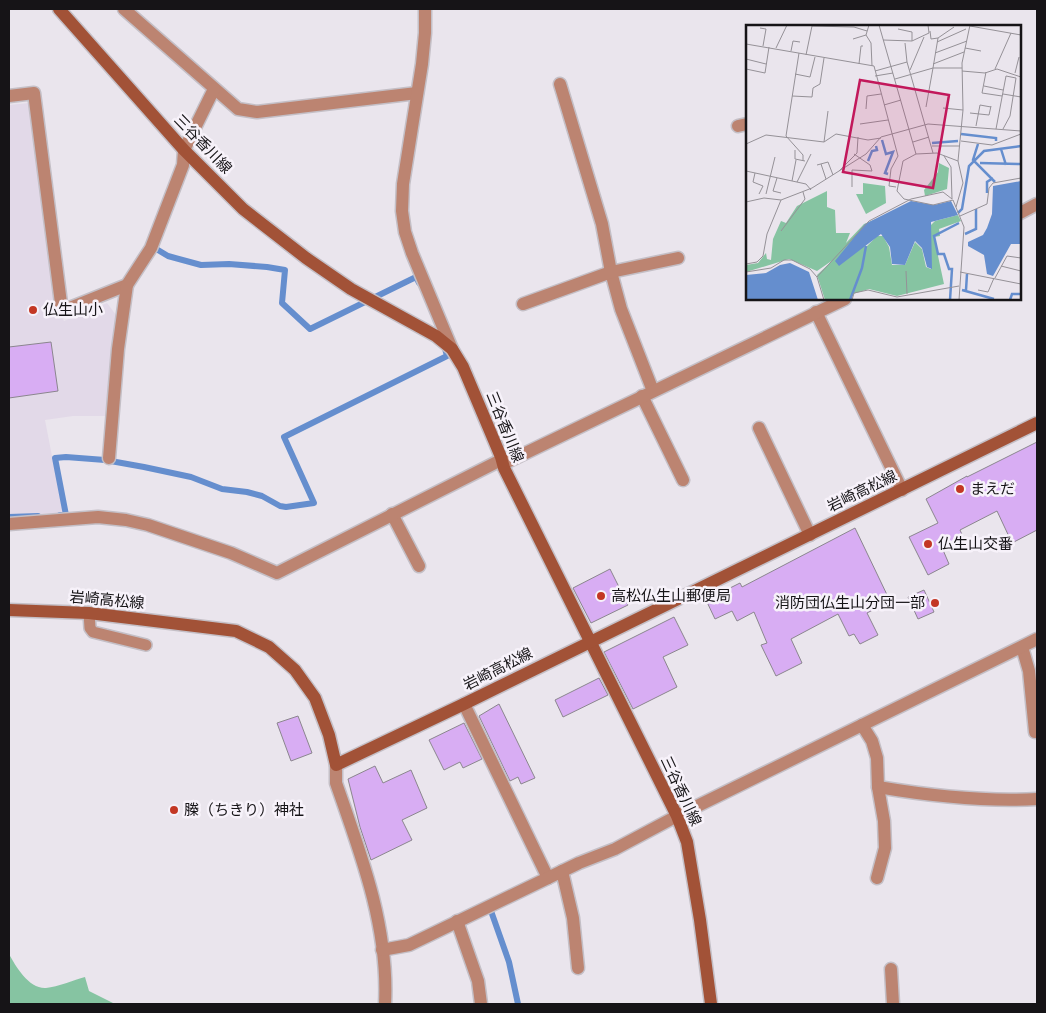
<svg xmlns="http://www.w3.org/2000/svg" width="1046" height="1013" font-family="Poppins,'Noto Sans JP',sans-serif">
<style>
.built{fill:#e2d9e8}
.green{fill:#86c4a2}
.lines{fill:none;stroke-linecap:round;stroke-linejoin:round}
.stream{stroke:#658ece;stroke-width:6}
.building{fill:#d8adf3;stroke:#8b868e}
.service-casing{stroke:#c4bfc6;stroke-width:14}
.minor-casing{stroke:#c4bfc6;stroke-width:15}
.secondary-casing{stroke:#c4bfc6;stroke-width:15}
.service{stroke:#bc8471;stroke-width:11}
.minor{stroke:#bc8471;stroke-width:12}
.secondary{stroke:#a25237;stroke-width:12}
.poi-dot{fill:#c33724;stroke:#f7f2fa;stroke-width:2}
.labels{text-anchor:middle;stroke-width:5;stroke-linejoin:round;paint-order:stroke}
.street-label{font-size:15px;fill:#161417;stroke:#f7f2fa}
.poi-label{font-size:15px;fill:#161417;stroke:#f7f2fa;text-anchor:start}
.inset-river{fill:none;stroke:#658ece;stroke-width:2.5}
.inset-road{fill:none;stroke:#959197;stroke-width:1}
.view{fill:#c2185b;fill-opacity:0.15;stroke:#c2185b;stroke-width:2.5}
.inset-edge{fill:none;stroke:#161417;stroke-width:2.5}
</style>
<rect width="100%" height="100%" fill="#eae5ed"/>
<polygon class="built" points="29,103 56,305 64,321 107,303 116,315 105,416 73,416 45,420 63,513 9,515 9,105"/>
<path class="green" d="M9,954C16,967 29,989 46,988C58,987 74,980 85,977L89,991L115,1004H9Z"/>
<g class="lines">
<g class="stream">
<polyline points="158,250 168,256 201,265 229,264 267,267 285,270 282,303 310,329 416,277 419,283"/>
<polyline points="60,515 66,515 55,458 66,457 105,460 144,467 191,477 222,489 247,492 262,496 280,506 286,507 314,503 284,437 447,356 444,345"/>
<polyline points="9,517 38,516"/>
<polyline points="491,911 509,962 518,1004"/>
</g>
</g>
<g class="building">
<polygon points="51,342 58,391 9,398 9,347"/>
<polygon points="1037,442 1037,530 1012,543 997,511 960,530 964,539 943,550 949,564 928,575 909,537 938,523 926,499 967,476 967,477"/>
<polygon points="855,528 890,601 867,613 878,635 860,644 854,634 849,636 838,614 791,639 802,663 776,676 761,645 767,643 754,612 737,621 732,611 715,619 706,600 740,583 742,587"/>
<polygon points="610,569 628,605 591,623 573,588"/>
<polygon points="924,590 934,612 918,619 908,597"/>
<polygon points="674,617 688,645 663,657 677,687 633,709 604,652"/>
<polygon points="599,678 608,695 563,717 555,700"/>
<polygon points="499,704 535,778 521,784 518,777 510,781 479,716"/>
<polygon points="298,716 312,753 291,761 277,723"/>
<polygon points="464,723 482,759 463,768 460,762 444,770 429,740"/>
<polygon points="375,766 383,783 411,770 427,808 402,820 412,840 371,860 360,827 348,779"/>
</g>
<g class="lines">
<g class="service-casing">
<polyline id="service" points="89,613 90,628 93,632 146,645"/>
</g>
<g class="minor-casing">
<g id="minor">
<polyline points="124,9 238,109 257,112 417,93"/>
<polyline points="425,9 425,33 422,64 403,184 402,211 405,232 412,253 452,349"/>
<polyline points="560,84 602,224 611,272 621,309 653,391"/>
<polyline points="9,96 34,93 62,311 127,285 151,248 183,165 184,150 214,89"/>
<polyline points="738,126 747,124"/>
<polyline points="1020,213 1037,204"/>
<polyline points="523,304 611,272 678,258"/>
<polyline points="816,312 902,490"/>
<polyline points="642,396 683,480"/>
<polyline points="759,428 810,535"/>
<polyline points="109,458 118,349 127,285"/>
<polyline points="392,514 419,566"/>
<polyline points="9,524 98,517 126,520 148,525 231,553 277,573 497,462 509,461 845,299"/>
<polyline points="1022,647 1029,671 1035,732"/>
<polyline points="464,704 548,878"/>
<polyline points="862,725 872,741 877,758 878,787 884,821 885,848 877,878"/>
<path d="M336,765V783C361,854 389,928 385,1004"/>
<path d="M878,787C931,796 983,802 1037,799"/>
<polyline points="562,871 573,918 578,968"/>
<polyline points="457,921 478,981 481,1004"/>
<polyline points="382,950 409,945 579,863 615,849 677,816 1037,639"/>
<polyline points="891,969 893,1004"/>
</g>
</g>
<g class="secondary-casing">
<g id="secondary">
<polyline points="59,9 184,150 243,209 306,258 351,289 436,336 452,349 463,367 501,457 504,468 677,816 687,842 700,920 711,1004"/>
<polyline points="9,610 89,613 236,631 269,647 295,670 315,698 329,735 336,765 464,704 1037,423"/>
</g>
</g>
<use href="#service" class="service"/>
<use href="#minor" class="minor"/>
<use href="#secondary" class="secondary"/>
</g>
<g class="poi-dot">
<circle cx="33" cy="310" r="5"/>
<circle cx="960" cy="489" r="5"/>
<circle cx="928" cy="544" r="5"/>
<circle cx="601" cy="596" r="5"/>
<circle cx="935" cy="603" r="5"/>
<circle cx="174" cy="810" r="5"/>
</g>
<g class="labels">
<g class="street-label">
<text transform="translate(203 144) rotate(46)" y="5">三谷香川線</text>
<text transform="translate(505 427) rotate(68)" y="5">三谷香川線</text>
<text transform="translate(862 491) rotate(-26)" y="5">岩崎高松線</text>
<text transform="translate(107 600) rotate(5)" y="5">岩崎高松線</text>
<text transform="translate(498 669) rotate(-27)" y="5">岩崎高松線</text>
<text transform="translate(681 791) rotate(65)" y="5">三谷香川線</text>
</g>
<g class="poi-label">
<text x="43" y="315">仏生山小</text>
<text x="970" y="494">まえだ</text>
<text x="938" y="549">仏生山交番</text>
<text x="611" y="601">高松仏生山郵便局</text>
<text x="925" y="608" text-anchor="end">消防団仏生山分団一部</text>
<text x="184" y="815">榺（ちきり）神社</text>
</g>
</g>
<g transform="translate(746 25)">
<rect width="275" height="275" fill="#eae5ed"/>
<path d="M193,138L203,143L201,164L179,171L178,165L192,147ZM117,158L139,161L140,178L120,189L110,169H117ZM81,166V182L89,185L90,208H104L100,218L118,199L133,193L115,209L120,222L131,211H137L143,222L146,240H159L169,217L176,224L180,242L185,244V200L189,196L212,190L215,196L193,204L194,211L188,212L198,259L151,271L123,264L107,269L105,275H79L71,250L87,235L71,246L43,234L0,247V240L12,238L20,228L21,234L25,235L27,214L35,196L40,198L51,181Z" fill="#86c4a2"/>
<path d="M275,156V219H265L247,251L241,249L238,230L222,221V217L237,210L241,203L246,189L247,161ZM165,176L188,180L205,176L212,190L185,197L186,244L181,242L176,223L169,216L159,240L146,239L144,222L135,209L93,241L89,236L119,199ZM44,238L63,247L72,275H0V250L20,248L34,240Z" fill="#658ece"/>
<path class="inset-river" d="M215,109L250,113V116M136,115L140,129L147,127L139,148L142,149M186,118L212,116M232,119L227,135L249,157M255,124L260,140M122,136L126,126L131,125L130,121M234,138L275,139M241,168V157L247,153M212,188L216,184L223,141L238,126L275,121M219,209L230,204V184M216,265L248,274M220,265L221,249M104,275L116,243L120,221M204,275L206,244H203L198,229H192L188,211L213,198M264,275L266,269H275"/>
<path class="inset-road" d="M133,0L170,129L157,136L151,166L158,174L187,180L207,175L218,202L213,275M66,1L108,2L121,6M224,1L275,10M208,2L192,13L187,43H216M14,3L20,4L17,21M152,4L166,7V16M184,6L185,14L192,13M120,10L125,18L126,41M107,14L120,10L123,0M137,15L166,16L183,8L182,0M191,17L220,4M159,18L161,37L187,128M0,19L128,41L152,131L145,144L143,161L150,162M30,23L41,0M219,23L235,26M45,26L47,16L54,17M53,28L40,111L57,130V136M189,28L221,16M60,30L66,1M0,34L20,39M113,39L115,21H117M187,39L218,27M0,44L19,48L23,22M249,44L265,8M164,45L178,12M129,46L161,37M216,46L239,48L251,44L275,52M240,47L236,68L256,71M269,48L273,32M49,49L64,52L69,32M129,51L147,48M149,54L187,43L180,82M238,61L257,65M257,69L275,72M46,71L66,72L67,63L74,59L78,33M138,80L155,75M197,83L217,85M120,84L121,71L135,69M224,88L243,90L245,81M114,99L142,95M230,101L234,80L245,82M250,104L260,51L270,53L264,91L257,104M215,116L246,120L275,109M78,117L82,86M167,117L183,112M0,119L20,110L78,117L90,109L122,115L135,113M186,121H214M49,125V134L59,136M170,129L191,128L212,136M75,139L80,154M71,140L82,137L87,150M0,146L60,159L65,165M93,146L111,128L112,112M9,148L7,157L17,161L13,169M31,153L27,166L35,168M46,156L50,135M51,157L65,129M106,162V145L126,146L124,140L108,129M20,169L29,132M0,177L18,173L35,175M210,182L217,158L212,136L217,85L216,38L224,0M214,191L241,179L243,163L247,158L275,153M35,206L59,174L57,167M0,239L11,237L17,231L21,209L35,175L66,163L120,129L135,112L182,99L275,106M255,241L275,246M160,246L161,269M0,247L25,243L38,235H46L64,244L71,252L78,275M214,247L275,259M71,252L123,196L165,174L197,167L206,174L205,142L198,131M249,253L261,231L275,233M232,265L242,267L248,253M106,275L108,268L122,265L151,272L213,261"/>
<path class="view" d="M114,55L203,70L187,163L97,147Z"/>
<rect width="275" height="275" class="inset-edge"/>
</g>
<rect width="1046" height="1013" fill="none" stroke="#161417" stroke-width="20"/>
</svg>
